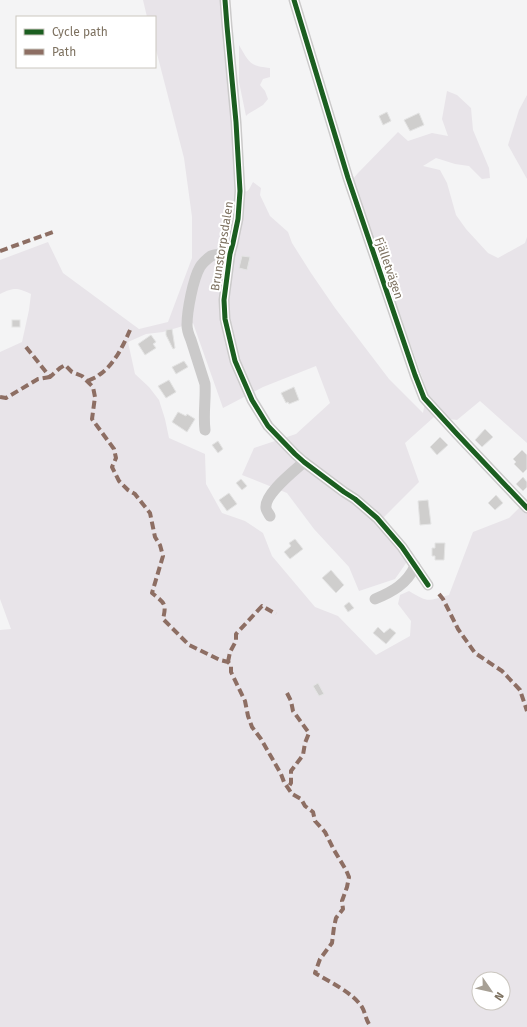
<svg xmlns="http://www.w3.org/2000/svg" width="527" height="1027" font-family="'Fira Sans',sans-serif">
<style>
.green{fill:#e8e4e9;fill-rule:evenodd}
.building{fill:#cfcecd;stroke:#e4e4e4}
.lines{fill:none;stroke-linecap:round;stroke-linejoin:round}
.minor{stroke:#cbcaca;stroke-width:11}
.quiet{stroke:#8d6e63;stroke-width:4;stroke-dasharray:8 4;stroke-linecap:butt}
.cycleway-casing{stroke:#fff;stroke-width:8}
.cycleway{stroke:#1b5e20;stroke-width:5}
.labels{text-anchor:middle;stroke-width:4;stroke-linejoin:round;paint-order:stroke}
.street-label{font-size:12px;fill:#7e7261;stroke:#fff}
</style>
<rect width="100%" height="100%" fill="#f4f4f5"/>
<g class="green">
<path d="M143,0H223L236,192C249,192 247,193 253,182L261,188L260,195L270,216L288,232L292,243L311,273L335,308L389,379L423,413L427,391L352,180L358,173L398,132L408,141L432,133L448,136L442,119L447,91L457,95L471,108L473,130L489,168L490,178L482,179L469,166L455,164L436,158L423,166L440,170L447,183L456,215L466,229L488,253L498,258L525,243L527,237V443L480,401L457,420L434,417L405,443L419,482L384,517L411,556L395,579L359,591L349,567L314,529L287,493L242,475L254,448L296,434L330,403L316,366L263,387L223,408L193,323L163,332L146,334L128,342L135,374L149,387L159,400L165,419L169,438L205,454L206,484L222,513L245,521L263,533L272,556L315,607L338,616L376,655L410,636L411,621L398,604L400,595L409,591C429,603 427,601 449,595L473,532L509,518L527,500V1027H0V630L11,629L0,599V352L22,342L29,310L31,294C17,288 15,287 0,294V260L48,242L63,273L139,329L168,322L192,258V217L184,158L155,46V17H147ZM479,979H503V1003H479Z"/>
<path d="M239,45C249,62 249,66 270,68V77L263,79L260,85L265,91L268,99L263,105L248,114L246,116L239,82Z"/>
<polygon points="527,95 527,179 508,145 519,110"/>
</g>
<g class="building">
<polygon points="387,112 391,121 383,125 379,116"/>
<polygon points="419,113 424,125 410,131 404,120"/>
<polygon points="242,256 250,257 247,270 239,268"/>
<rect x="12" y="320" width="8" height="7"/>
<polygon points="172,329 175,348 173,349 166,335 166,330"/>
<polygon points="151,335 156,342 153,344 156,348 145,355 138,344"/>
<polygon points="184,361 188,367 176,374 172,367"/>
<polygon points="169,380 176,392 166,398 158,386"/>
<polygon points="294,387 299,400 289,404 288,402 286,403 281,393"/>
<polygon points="178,412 186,416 187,414 195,419 187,432 172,422"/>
<polygon points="485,429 493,437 482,447 475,440"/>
<polygon points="440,437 448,445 437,455 430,447"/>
<polygon points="218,441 223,449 218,453 212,445"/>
<polygon points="522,450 527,455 527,469 523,473 514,464 516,462 513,459"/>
<polygon points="523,477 527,482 527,487 523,491 516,484"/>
<polygon points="241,479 247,486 242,490 236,483"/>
<polygon points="229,493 237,504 227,511 219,500"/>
<polygon points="496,495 503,503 495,510 488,503"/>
<polygon points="428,500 431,524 420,525 418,501"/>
<polygon points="295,539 303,549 290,559 284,552 291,546 289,543"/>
<polygon points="435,543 445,543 444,560 435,560 435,556 432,556 432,548 435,548"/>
<polygon points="331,570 344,585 336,593 322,578"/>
<polygon points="349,602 354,608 348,612 344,606"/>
<polygon points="378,627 384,633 390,628 396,633 386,644 373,633"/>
<polygon points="318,683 324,694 319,696 313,686"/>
</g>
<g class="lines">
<g class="minor">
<polyline points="225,0 227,26 236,122 240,191 238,219 233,243 230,254 224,300 225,319 235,361 252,400 268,426 295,454 304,462 344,492 355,499 377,518 402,547 428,585"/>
<polyline points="294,0 348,178 415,375 424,398 457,434 527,508"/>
<path d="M205,430C203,414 206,399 205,384L191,340C189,335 187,331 187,325C187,311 193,279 200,267C203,262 207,259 211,256C217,253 223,254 230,254"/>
<path d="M270,516C269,514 266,510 266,508C264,494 294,471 304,462"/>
<path d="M375,599C392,592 407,584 415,566"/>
</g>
<g class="quiet">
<polyline points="0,251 53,232"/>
<path d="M26,347L50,377L60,368L65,365L72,372L82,376L93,387L95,397L92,419L114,449L116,458L112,467L119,481L128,490L135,494L142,503L150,513L155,537L160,545L163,556L152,593C164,603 167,603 163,619L189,645L220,660L228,662L231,665V672L245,701L248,716L252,727L261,739L281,774L284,782L292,794L301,799L305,806L313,812L315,821L325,832L334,850L346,870L349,877L347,887L342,901L343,909L336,918L334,927L332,943L320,959L315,973C330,982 353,993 362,1007C366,1014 365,1019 371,1027"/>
<path d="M88,381C91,379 96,378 99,375C114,365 123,346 130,330"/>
<polyline points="0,397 6,398 38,379 50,377"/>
<polyline points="439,594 443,599 458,629 475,653 502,671 520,690 527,711"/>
<polyline points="228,662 230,652 236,641 236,634 262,606 276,614"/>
<polyline points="287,693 291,701 293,711 309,733 305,743 303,755 291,771 291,783 288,788"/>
</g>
<g class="cycleway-casing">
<g id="cycleway">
<polyline points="225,0 227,26 236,122 240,191 238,219 233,243 230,254 224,300 225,319 235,361 252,400 268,426 295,454 304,462 344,492 355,499 377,518 402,547 428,585"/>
<polyline points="294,0 348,178 415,375 424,398 457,434 527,508"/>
</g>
</g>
<use href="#cycleway" class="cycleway"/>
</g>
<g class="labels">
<g class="street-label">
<text transform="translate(222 246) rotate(-81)" y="4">Brunstorpsdalen</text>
<text transform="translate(389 268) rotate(71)" y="4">Fjälletvägen</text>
</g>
</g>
<rect x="16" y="16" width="140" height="52" fill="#ffffff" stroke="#cbc7c0"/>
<rect x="24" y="29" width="20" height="6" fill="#1b5e20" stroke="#cbc7c0"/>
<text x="52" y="36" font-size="12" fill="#7e7261">Cycle path</text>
<rect x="24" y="49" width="20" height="6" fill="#8d6e63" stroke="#cbc7c0"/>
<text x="52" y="56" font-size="12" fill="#7e7261">Path</text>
<g transform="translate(491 991) rotate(124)"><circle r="19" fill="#ffffff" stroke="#cbc7c0"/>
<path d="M0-3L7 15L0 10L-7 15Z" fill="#a7a095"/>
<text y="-6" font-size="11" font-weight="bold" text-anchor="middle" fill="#7e7261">N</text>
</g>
</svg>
